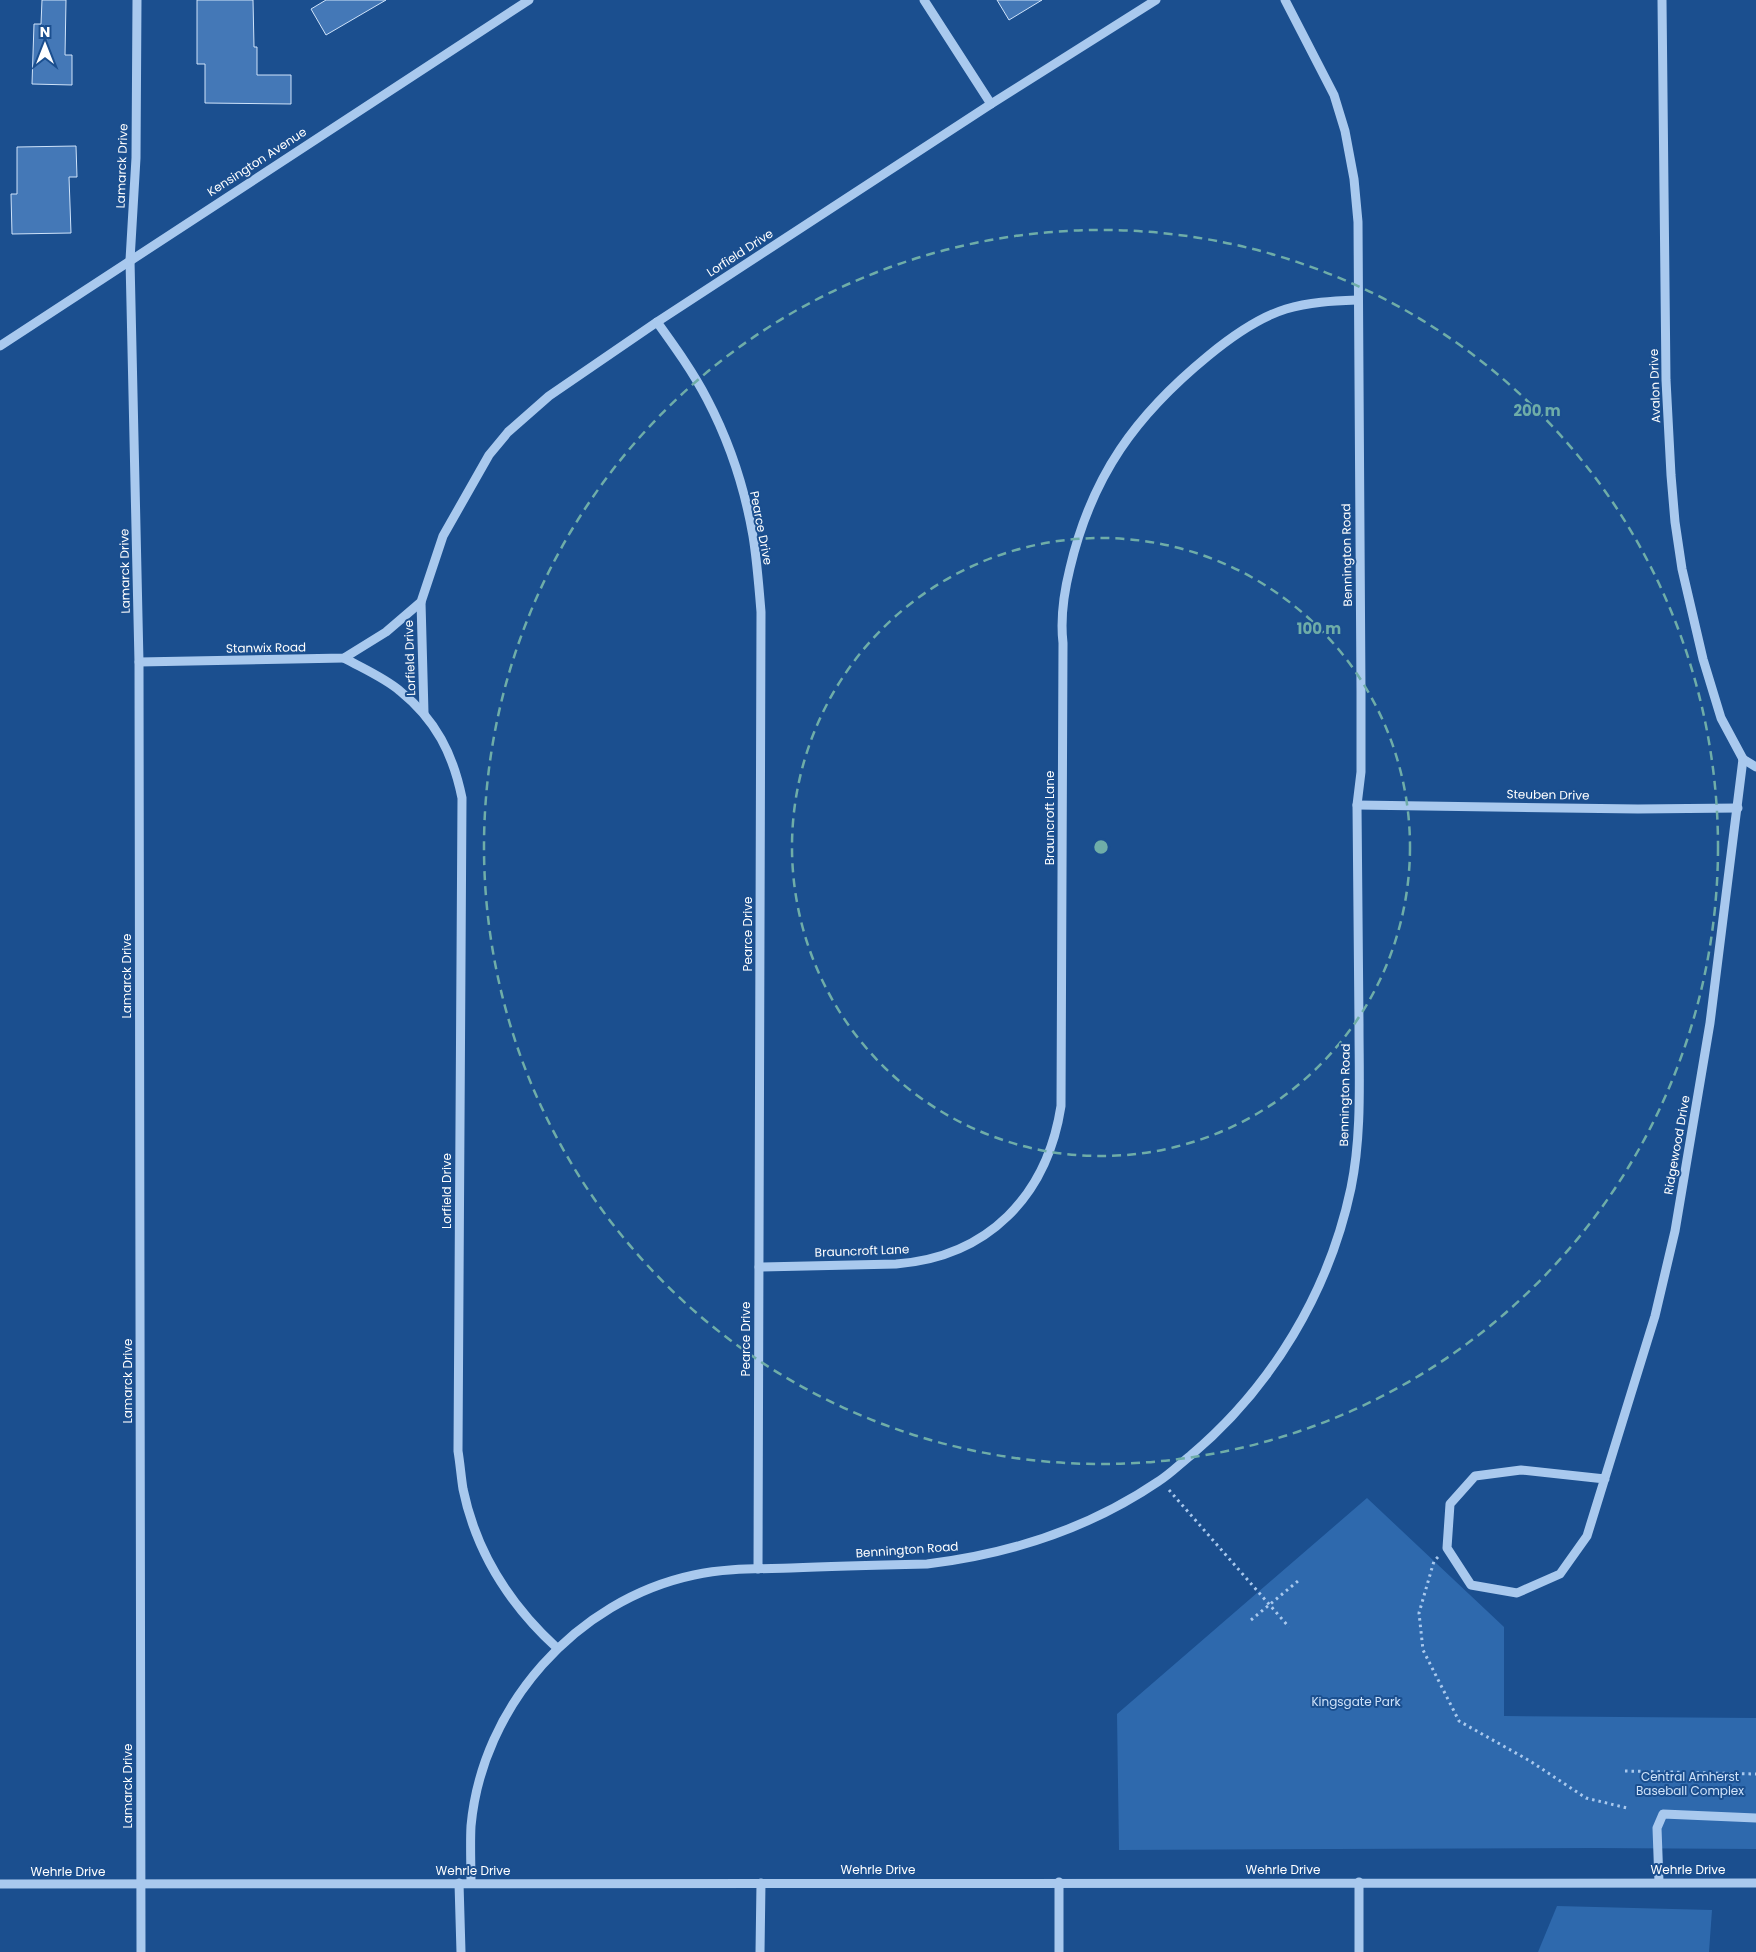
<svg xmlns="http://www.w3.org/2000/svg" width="1756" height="1952" font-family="Poppins,sans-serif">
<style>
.green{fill:#2e69ad}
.building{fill:#4478b7;stroke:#cfe3fa}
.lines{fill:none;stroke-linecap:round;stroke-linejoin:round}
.path{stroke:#a9c9ee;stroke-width:3;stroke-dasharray:2.5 4;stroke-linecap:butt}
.minor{stroke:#a9c9ee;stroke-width:9}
.ring{fill:none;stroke:#6fada8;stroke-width:2.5;stroke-dasharray:9 6}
.labels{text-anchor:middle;stroke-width:4;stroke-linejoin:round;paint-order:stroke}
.street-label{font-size:12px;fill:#fff;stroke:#1b4f8f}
.park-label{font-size:12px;fill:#cfe3fa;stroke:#1b4f8f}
.centre{fill:#6fada8;stroke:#1b4f8f;stroke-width:2.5}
.ring-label{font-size:15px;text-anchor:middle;font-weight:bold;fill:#6fada8;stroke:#1b4f8f;stroke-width:4;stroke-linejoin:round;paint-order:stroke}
</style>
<rect width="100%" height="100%" fill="#1b4f8f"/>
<g class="green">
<polygon points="1367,1498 1504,1627 1504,1716 1756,1718 1756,1849 1596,1848 1119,1850 1117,1714"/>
<polygon points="1557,1906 1712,1910 1709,1952 1538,1952"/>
</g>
<g class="building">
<polygon points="42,0 66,0 65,55 72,55 72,85 32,84 34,24 41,24"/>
<polygon points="197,0 253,0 254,47 257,47 257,75 291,75 291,104 205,103 205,64 197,64"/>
<polygon points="326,0 386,0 326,35 311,9"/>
<polygon points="997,0 1042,0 1009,20"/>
<polygon points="76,146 77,177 69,177 71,233 12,234 11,194 17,194 17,147"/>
</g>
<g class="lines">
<g class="path">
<polyline points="1169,1490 1289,1627"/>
<polyline points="1438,1557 1434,1561 1419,1613 1423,1650 1459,1721 1530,1761 1586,1798 1627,1808"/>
<polyline points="1251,1620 1298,1581"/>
<polyline points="1625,1771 1756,1774"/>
</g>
<g class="minor">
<polyline points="137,0 136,158 130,260 139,662 141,1952"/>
<polyline points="924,0 991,104"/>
<polyline points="1662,0 1666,380 1671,475 1675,522 1682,569 1703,659 1721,718 1743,759"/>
<path d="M657,322C675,347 693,372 707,399C729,441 745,490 753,536C757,561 759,587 761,612L758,1569"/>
<polyline points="0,346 529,0"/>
<polyline points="421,602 424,713"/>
<path d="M344,658C362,668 385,678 400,691C436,720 453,754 462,798L458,1451C460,1463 461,1476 463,1489C476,1552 510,1605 557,1648"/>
<polyline points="139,662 344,658 386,632 421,602 443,536 489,455 508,432 549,396 657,322 991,104 1156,0"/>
<polyline points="1743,759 1756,767"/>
<polyline points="1357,805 1638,809 1738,808"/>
<path d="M759,1267L896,1264C988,1257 1047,1196 1061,1106L1063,643C1060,617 1064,592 1070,568C1092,475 1136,415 1208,356C1231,337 1257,318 1286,309C1309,302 1333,301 1357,300"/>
<polyline points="1605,1479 1521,1470 1475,1476 1450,1504 1447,1548 1471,1585 1517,1593 1560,1574 1587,1536 1655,1316 1675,1231 1710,1023 1743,759"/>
<polyline points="1059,1882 1059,1952"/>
<polyline points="1359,1882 1359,1952"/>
<polyline points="1659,1882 1657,1828 1663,1814 1756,1818"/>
<polyline points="459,1883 461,1952"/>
<path d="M471,1883C471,1864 470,1845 471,1826C482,1706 576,1600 694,1575C726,1568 759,1569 791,1568C837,1566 882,1565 927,1564C1010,1554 1090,1528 1159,1481C1170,1474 1180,1464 1190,1456C1272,1387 1329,1292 1351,1188C1362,1134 1359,1079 1359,1024C1358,951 1358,878 1357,805L1361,772V692L1358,222L1354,179L1345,131L1334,95L1285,0"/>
<polyline points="0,1884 1756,1883"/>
<polyline points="760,1952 761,1883"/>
</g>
</g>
<g class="ring">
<circle cx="1101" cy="847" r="309"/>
<circle cx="1101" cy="847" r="617"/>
</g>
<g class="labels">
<g class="street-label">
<text transform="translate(257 162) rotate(-33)" y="4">Kensington Avenue</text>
<text transform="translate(122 166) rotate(-88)" y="4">Lamarck Drive</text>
<text transform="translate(740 253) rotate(-33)" y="4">Lorfield Drive</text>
<text transform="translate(1655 386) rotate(-92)" y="4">Avalon Drive</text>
<text transform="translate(761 528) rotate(79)" y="4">Pearce Drive</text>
<text transform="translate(1347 555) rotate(-91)" y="4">Bennington Road</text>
<text transform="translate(125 571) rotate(-91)" y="4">Lamarck Drive</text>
<text transform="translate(266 648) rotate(-1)" y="4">Stanwix Road</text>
<text transform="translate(410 658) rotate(-92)" y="4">Lorfield Drive</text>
<text transform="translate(1548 795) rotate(1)" y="4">Steuben Drive</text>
<text transform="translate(1050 818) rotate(-90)" y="4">Brauncroft Lane</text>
<text transform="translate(748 934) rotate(-90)" y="4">Pearce Drive</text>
<text transform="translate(127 976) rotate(-90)" y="4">Lamarck Drive</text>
<text transform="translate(1345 1095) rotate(-89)" y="4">Bennington Road</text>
<text transform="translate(1677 1145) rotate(-80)" y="4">Ridgewood Drive</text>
<text transform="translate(447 1191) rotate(-90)" y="4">Lorfield Drive</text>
<text transform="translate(862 1251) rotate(-2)" y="4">Brauncroft Lane</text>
<text transform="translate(746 1339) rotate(-90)" y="4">Pearce Drive</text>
<text transform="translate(128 1381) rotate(-90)" y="4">Lamarck Drive</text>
<text transform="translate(907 1550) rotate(-4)" y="4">Bennington Road</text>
<text transform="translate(128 1786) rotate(-90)" y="4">Lamarck Drive</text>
<text x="878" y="1874">Wehrle Drive</text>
<text x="1283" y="1874">Wehrle Drive</text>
<text x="1688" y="1874">Wehrle Drive</text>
<text x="473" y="1875">Wehrle Drive</text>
<text x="68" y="1876">Wehrle Drive</text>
</g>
<g class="park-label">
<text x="1356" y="1706">Kingsgate Park</text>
<text x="1690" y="1781">Central Amherst<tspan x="1690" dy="14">Baseball Complex</tspan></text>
</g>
</g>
<circle cx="1101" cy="847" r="8" class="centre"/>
<g class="ring-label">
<text x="1537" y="416">200 m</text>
<text x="1319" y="634">100 m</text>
</g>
<g transform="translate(45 45)" stroke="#1b4f8f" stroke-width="4" paint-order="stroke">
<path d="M0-4L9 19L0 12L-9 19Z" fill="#ffffff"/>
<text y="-8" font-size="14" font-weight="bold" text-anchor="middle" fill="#ffffff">N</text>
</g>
</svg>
